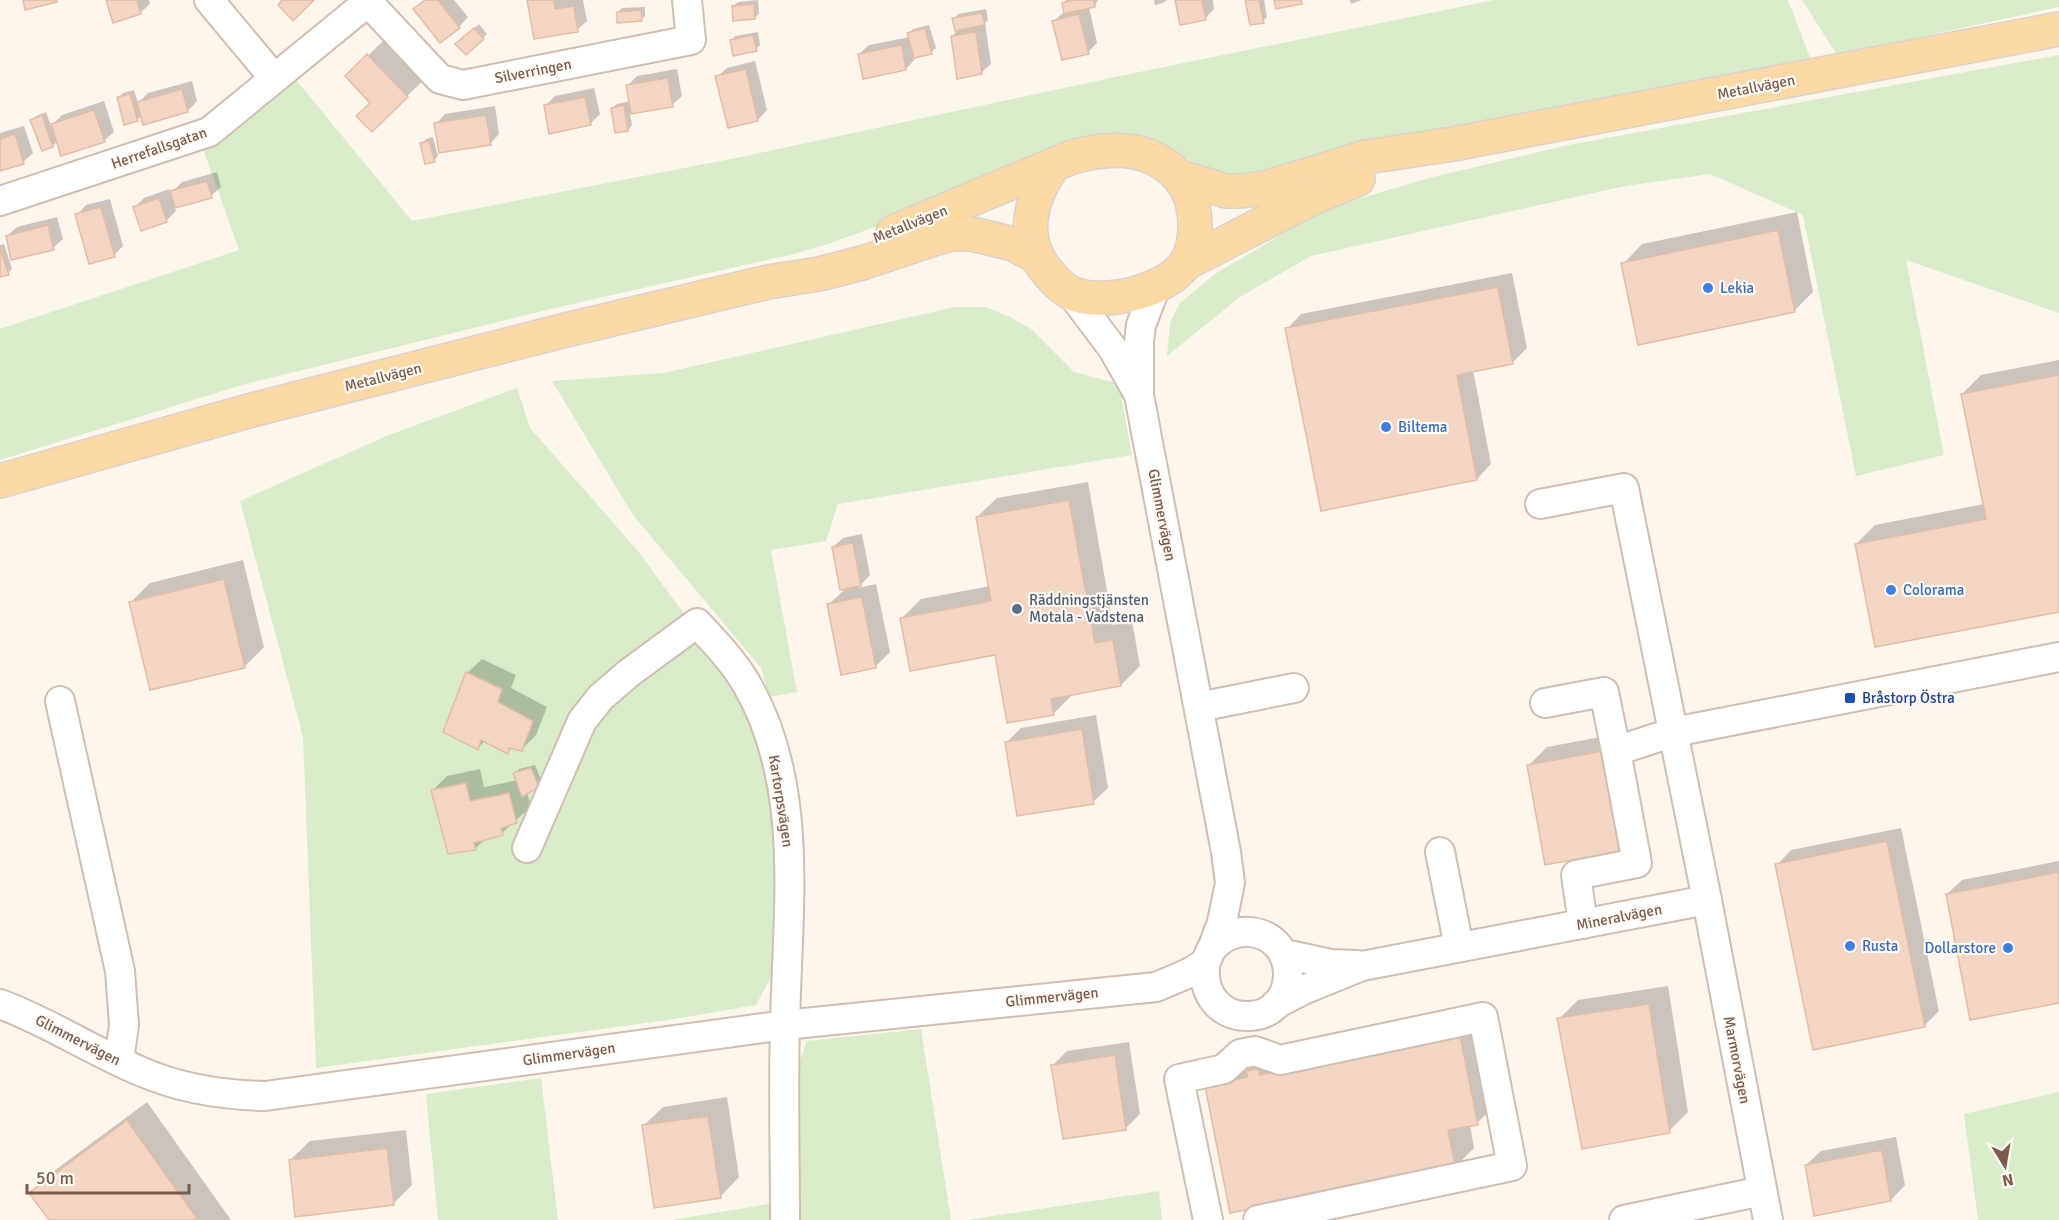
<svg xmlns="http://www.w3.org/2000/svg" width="2059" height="1220" font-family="Signika,sans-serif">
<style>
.green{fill:#d8ecc9}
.shadow{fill:#0003}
.building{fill:#f3d5c3;stroke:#e6bba3;stroke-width:1.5}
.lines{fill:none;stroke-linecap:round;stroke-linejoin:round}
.minor-casing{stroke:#d1beb0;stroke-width:32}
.major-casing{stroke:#dad1cd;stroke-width:36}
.minor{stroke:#fff;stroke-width:28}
.major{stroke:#fbd9a5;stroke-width:33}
.shop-dot{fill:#3f7fe0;stroke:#fffaf3;stroke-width:2}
.service-dot{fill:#5c6f8a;stroke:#fffaf3;stroke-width:2}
.transit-dot{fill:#1a4fb4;stroke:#fffaf3;stroke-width:2}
.labels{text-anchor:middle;stroke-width:4.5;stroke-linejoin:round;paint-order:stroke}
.street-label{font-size:15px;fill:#7a5c4d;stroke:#fffaf3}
.shop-label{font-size:15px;fill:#366cbe;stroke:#fffaf3;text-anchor:start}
.service-label{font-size:15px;fill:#4e5e75;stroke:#fffaf3;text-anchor:start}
.transit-label{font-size:15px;fill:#164399;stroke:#fffaf3;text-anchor:start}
</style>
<rect width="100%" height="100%" fill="#fdf6ec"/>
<g class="green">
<polygon points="1494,0 1788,0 1812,63 1747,71 1412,136 1252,180 1220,176 1154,142 935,205 828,244 790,255 559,307 242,385 0,460 0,329 239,250 201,143 288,70 412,221 741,157 1120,76"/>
<polygon points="1802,0 2059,0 2059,7 1837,55"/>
<polygon points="2059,55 2059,313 1906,260 1944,455 1856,476 1803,215 1710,174 1625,186 1311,256 1240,297 1167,356 1170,323 1180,303 1215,274 1324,209 1429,178 1568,145"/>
<polygon points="955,307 985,307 1010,317 1031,329 1074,372 1119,384 1132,455 838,504 826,541 771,550 797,692 769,697 761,668 633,515 552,381 664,373"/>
<polygon points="517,388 530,428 638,551 696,630 752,715 758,733 777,838 771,977 756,1005 668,1020 316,1068 303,737 240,501 389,435"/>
<polygon points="921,1029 951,1220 786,1220 782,1109 807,1041"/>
<polygon points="541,1078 558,1220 438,1220 426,1094"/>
<polygon points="2059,1092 2059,1220 1978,1220 1964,1114"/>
<polygon points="1159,1191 1162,1220 967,1220"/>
<polygon points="770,1204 771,1220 671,1220"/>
</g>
<g class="shadow">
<polygon points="108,0 149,0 150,4 140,13"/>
<polygon points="424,0 454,0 468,17 459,27 415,9"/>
<polygon points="529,0 583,0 587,21 577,30"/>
<polygon points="758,0 759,14 754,18 733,6 738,2"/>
<polygon points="1066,0 1098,0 1094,6 1089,7 1097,43 1088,52 1054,21 1064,12 1063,3"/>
<polygon points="1154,0 1167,0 1163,3 1155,5"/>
<polygon points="1177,0 1213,0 1214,9 1205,19"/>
<polygon points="1246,0 1264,0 1267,17 1263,21"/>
<polygon points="1350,0 1362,0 1351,4"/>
<polygon points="645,7 645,16 641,20 618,12 622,8"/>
<polygon points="986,9 988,20 985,23 991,64 981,73 952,36 960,28 954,19 958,14"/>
<polygon points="479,24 487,34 483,38 457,44"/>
<polygon points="929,25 936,48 931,52 915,57 915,59 906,69 859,54 869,45 910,37 909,33 913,29"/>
<polygon points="758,32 760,45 756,49 731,41 735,36"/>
<polygon points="383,41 422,82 407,96 372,102 347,76"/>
<polygon points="755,61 767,110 758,120 717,77 727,68"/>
<polygon points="677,69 682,96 672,105 630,113 632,125 628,130 612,108 617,104 630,101 628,85 637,76"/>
<polygon points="192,81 197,101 188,111 142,115 137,120 118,98 123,93 134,90 138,103 148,93"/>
<polygon points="594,88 600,114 590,124 545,106 555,96"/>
<polygon points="104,101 114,132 104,141 58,140 53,146 43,149 32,120 36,116 46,112 51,126 62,115"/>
<polygon points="495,106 499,134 490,144 436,124 445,114"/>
<polygon points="24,126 33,153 23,162 0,169 0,133"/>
<polygon points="433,137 438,156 434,160 422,144 426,139"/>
<polygon points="217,172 221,187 211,196 174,207 176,211 166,221 135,207 144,198 169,189 170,194 182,182"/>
<polygon points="110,199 123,246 114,255 77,215 86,205"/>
<polygon points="1797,212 1813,292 1794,311 1623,264 1642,244"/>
<polygon points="57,217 63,239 53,248 7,236 17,227"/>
<polygon points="4,244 12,269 8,273 0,276 0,245"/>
<polygon points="1512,273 1527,348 1512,363 1473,370 1491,464 1477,479 1287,329 1301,314"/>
<polygon points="2059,360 2059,610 1856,544 1875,525 1984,504 1962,394 1981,375"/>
<polygon points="1088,482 1113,625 1132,621 1140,666 1121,685 1073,694 1054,713 996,654 902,618 921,599 990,586 977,517 997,498"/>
<polygon points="862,534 870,575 858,588 876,584 890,652 876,666 828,605 846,588 833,547 843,538"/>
<polygon points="243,560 264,647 244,667 131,602 150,583"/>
<polygon points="482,659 516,675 511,688 547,707 536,735 521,750 513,747 507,752 485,741 478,748 467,673"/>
<polygon points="1096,715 1108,788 1093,802 1007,742 1021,728"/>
<polygon points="1622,733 1640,830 1528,766 1547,747"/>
<polygon points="535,765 542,782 527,792 531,807 502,833 486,838 475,849 433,790 447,776 480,769 484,787 518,780 515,773 519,769"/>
<polygon points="1901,828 1939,1011 1924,1026 1777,865 1791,850"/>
<polygon points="2059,861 2059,1002 1947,894 1962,880"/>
<polygon points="1668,986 1688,1112 1669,1131 1559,1019 1578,1000"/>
<polygon points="1479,1017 1497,1104 1477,1123 1470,1125 1474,1148 1455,1167 1232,1212 1226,1067"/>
<polygon points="1129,1042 1140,1114 1126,1128 1053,1065 1067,1051"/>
<polygon points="727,1097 739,1177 720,1197 643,1126 663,1107"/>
<polygon points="147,1102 231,1220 51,1220 31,1193 50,1174"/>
<polygon points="406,1130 412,1185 393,1204 290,1160 310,1141"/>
<polygon points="1896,1137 1905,1185 1891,1200 1806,1165 1821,1151"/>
</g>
<g class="building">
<polygon points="23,0 56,0 57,2 25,10"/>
<polygon points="106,0 137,0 141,14 113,23"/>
<polygon points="282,0 314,0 293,21 278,5"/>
<polygon points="425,0 438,0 460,28 440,43 413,9"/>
<polygon points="527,0 554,0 555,9 574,6 578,32 534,39"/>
<polygon points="1074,0 1094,0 1095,7 1064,14 1062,3"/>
<polygon points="1175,0 1202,0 1206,20 1180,25"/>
<polygon points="1245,0 1259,0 1264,23 1250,25"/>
<polygon points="1274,0 1301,0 1302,4 1276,9"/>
<polygon points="754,4 755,19 733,21 732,6"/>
<polygon points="641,10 642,21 617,23 617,12"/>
<polygon points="982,13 985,25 955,31 952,18"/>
<polygon points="1079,14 1089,54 1062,60 1052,21"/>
<polygon points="474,28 484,39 466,55 455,44"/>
<polygon points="925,28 932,54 914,58 907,33"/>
<polygon points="976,32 982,74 957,79 951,36"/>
<polygon points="753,35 757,51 733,56 730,40"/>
<polygon points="902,45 906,70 863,79 858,54"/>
<polygon points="367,54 408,97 372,132 356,116 370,103 345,76"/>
<polygon points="746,69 758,121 728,128 715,76"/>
<polygon points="668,78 673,107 631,114 626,85"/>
<polygon points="182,89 188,112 143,125 137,102"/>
<polygon points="130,94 138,121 124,125 117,97"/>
<polygon points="585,97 591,125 549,134 544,105"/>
<polygon points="624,105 628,131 615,133 611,108"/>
<polygon points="94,110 105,142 61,156 51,124"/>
<polygon points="42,115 53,147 42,151 30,120"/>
<polygon points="486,115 491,145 439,153 434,123"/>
<polygon points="15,134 24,164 0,171 0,139"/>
<polygon points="429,141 435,162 425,164 420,143"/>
<polygon points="207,181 212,198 175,208 170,191"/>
<polygon points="159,198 167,222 141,231 133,207"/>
<polygon points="101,207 115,257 89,264 75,214"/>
<polygon points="48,225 54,250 11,260 6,236"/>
<polygon points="1778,230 1795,312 1638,345 1621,263"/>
<polygon points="0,248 9,275 0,277"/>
<polygon points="1498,287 1513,364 1457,375 1477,480 1321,511 1285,328"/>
<polygon points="2059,375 2059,612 1875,647 1855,544 1986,519 1961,394"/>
<polygon points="1069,500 1095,643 1113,640 1121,686 1051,699 1054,715 1007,723 995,655 910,671 900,618 991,601 976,517"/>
<polygon points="853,543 861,586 840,590 832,547"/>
<polygon points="224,579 245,668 150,690 129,602"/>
<polygon points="862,597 876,668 841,675 827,604"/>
<polygon points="466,672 502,689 498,702 533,721 522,751 509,748 508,754 481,740 478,750 443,732"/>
<polygon points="1082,729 1094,804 1017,816 1005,742"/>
<polygon points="1603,751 1622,851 1545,865 1527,765"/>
<polygon points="531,768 539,787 522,797 513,773"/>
<polygon points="466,783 470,801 509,793 517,823 501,828 503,835 474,843 476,850 448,854 431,790"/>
<polygon points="1887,841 1925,1027 1813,1050 1775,864"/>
<polygon points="2059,872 2059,1003 1970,1020 1946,894"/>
<polygon points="1649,1004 1670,1133 1582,1149 1557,1018"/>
<polygon points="1460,1035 1478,1125 1448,1130 1456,1169 1230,1213 1205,1086 1248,1077 1246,1071 1259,1069 1260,1075"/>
<polygon points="1115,1055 1126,1130 1063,1139 1051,1065"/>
<polygon points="708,1116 721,1198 654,1208 642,1125"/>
<polygon points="127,1120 198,1220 49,1220 29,1193"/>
<polygon points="387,1148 394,1205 295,1217 289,1160"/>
<polygon points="1882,1150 1891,1201 1814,1216 1805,1165"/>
</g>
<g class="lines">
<g class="minor-casing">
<g id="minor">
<polyline points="209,0 274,78"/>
<polyline points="366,0 440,79 463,85 691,40 687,0"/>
<polyline points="0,201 209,132 368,2"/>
<polyline points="1156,286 1141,325 1139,342 1139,395 1226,852 1230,883 1222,922 1212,949"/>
<polyline points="1071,293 1113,349 1138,393"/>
<polyline points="1540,504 1624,488 1707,900 1768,1220"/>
<polyline points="60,701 120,971 124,1025 119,1060"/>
<polyline points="1545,703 1604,692 1616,751"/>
<polyline points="1199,707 1294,688"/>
<path d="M527,848L582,721L601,697L629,673L697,623C715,642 733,661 746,683C806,785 787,912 785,1025C783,1090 785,1155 785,1220"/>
<polyline points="1440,852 1459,947"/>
<polyline points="1583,924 1576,875 1637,863 1616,751 1674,732 2059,657"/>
<polyline points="1284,954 1331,964 1357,965"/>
<path d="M0,1004C49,1022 92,1051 140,1071C178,1088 223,1095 265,1096L785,1025L1156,987C1171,980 1193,974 1205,962C1208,959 1209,953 1211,950C1220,938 1236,930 1251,932C1301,938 1300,1013 1250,1016C1218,1018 1200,990 1206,961"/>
<polyline points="1276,1004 1303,990 1362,966 1707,900"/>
<polyline points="1208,1220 1179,1079 1224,1069 1240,1054 1255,1051 1280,1060 1483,1017 1512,1166 1258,1220"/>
<polyline points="1624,1220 1762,1191"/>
</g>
</g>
<g class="major-casing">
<g id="major">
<polyline points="1180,177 1226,191 1241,191 1265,188 1366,157 1453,144 2059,29"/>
<path d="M893,232L1072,157C1105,148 1140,145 1168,167C1187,181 1195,203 1195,226C1195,238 1193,251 1187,261C1169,292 1101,307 1071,293C1063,289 1056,282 1050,275C1019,241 1029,202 1052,167"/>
<polyline points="1186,263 1312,198 1358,179"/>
<polyline points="0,481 252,410 566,330 768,282 819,274 862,263 934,239 952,234 972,234 1013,244 1036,256"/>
</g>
</g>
<use href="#minor" class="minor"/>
<use href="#major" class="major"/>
</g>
<g class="shop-dot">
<circle cx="1708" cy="288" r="6"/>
<circle cx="1386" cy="427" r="6"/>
<circle cx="1891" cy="590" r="6"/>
<circle cx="1850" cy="946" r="6"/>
<circle cx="2008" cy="948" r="6"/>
</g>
<circle class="service-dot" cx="1017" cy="609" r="6"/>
<rect class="transit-dot" x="1844" y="692" width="12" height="12" rx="3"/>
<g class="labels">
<g class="street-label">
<text transform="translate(533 71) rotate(-11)" y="5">Silverringen</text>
<text transform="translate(1756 87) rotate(-11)" y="5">Metallvägen</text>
<text transform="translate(159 148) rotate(-19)" y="5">Herrefallsgatan</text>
<text transform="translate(910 224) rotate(-22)" y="5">Metallvägen</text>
<text transform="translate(383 377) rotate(-14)" y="5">Metallvägen</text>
<text transform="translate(1162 515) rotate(79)" y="5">Glimmervägen</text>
<text transform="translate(781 801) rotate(81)" y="5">Kartorpsvägen</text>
<text transform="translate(1619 917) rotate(-11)" y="5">Mineralvägen</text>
<text transform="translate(1052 997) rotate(-6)" y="5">Glimmervägen</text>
<text transform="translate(78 1040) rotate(27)" y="5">Glimmervägen</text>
<text transform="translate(569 1054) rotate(-8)" y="5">Glimmervägen</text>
<text transform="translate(1737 1060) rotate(79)" y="5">Marmorvägen</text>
</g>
<g class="shop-label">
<text x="1720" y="293">Lekia</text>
<text x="1398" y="432">Biltema</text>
<text x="1903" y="595">Colorama</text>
<text x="1862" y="951">Rusta</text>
<text x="1996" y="953" text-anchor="end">Dollarstore</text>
</g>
<g class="service-label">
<text x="1029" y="605">Räddningstjänsten<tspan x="1029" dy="17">Motala - Vadstena</tspan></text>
</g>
<g class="transit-label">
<text x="1862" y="703">Bråstorp Östra</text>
</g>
</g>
<g transform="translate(2005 1166) rotate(169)" stroke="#fffaf3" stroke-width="4.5" paint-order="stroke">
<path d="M0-4.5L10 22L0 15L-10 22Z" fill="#7a5c4d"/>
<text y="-9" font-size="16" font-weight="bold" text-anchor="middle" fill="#7a5c4d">N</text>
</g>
<path d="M27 1184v9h162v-9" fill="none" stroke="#7a5c4d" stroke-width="3"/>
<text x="36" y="1184" font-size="18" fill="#7a5c4d" stroke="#fffaf3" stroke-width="4.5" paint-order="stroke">50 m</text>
</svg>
